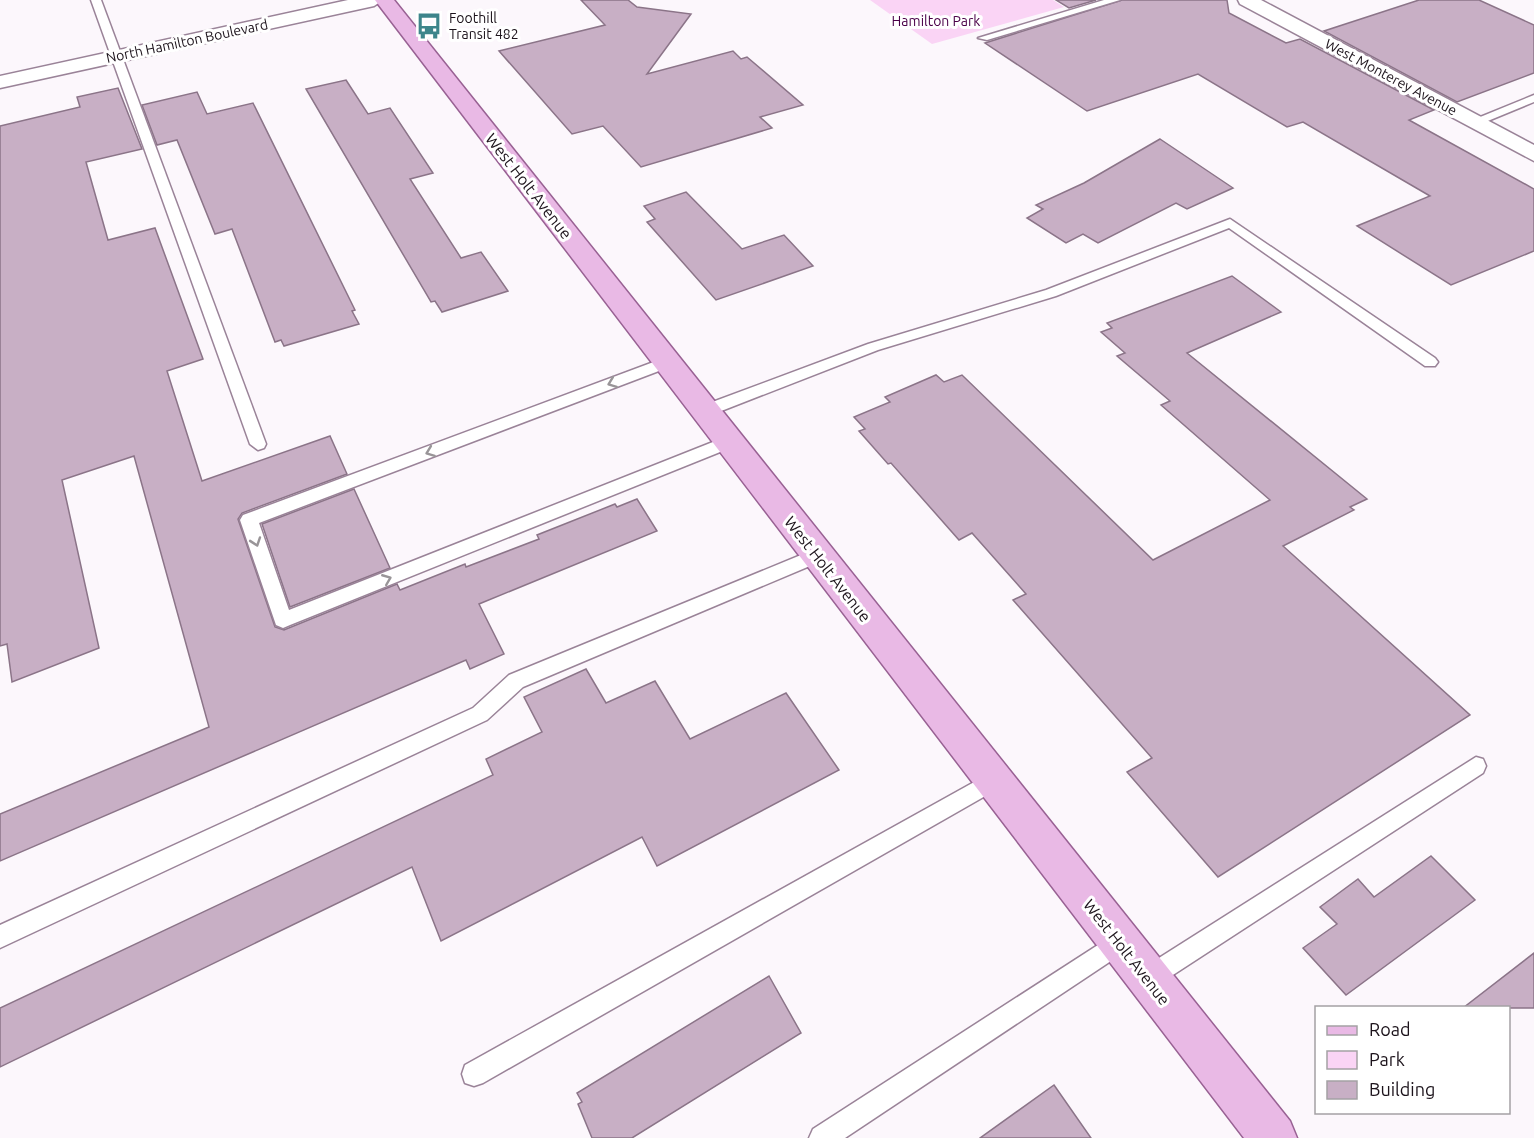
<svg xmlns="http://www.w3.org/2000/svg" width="1534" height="1138" font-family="Ubuntu,sans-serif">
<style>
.green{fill:#fad4f5}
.building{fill:#c8afc5;stroke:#8b7488;stroke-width:1.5}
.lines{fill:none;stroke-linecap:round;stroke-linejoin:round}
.lane-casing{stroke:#9a8398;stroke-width:3}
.street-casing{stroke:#9a8398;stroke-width:3}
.secondary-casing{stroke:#9a8398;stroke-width:3}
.primary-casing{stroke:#986193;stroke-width:3}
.lane{fill:#fff;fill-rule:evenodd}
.street{fill:#fff;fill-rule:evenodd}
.secondary{fill:#fff;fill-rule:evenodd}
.primary{fill:#e9b9e5;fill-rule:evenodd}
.oneway{stroke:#999598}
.labels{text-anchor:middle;stroke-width:6;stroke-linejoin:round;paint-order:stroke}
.far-poi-label{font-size:14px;fill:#1c131b;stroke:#fff;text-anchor:start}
.far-park-label{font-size:14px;fill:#4a0048;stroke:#fff}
.far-street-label{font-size:14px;fill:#1c131b;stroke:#fff}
.street-label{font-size:16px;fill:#1c131b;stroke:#fff}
</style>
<rect width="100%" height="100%" fill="#fcf7fc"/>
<polygon class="green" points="870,0 1053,0 1064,7 932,44"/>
<g class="building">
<polygon points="581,0 628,0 637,7 691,14 647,74 733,51 741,59 747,57 803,105 760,117 772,128 641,167 603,126 572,134 499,51 605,25"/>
<polygon points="1056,0 1096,0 1069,8"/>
<polygon points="1122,0 1227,0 1229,13 1286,43 1300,39 1434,110 1409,120 1534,189 1534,251 1451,285 1357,226 1430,196 1303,122 1287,127 1198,74 1087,111 985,43"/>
<polygon points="1419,0 1479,0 1534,25 1534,73 1457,102 1324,31"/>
<polygon points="346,80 368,114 390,108 433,173 410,179 461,258 481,252 508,291 442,312 435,301 431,302 306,89"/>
<polygon points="118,88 142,149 86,162 108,240 155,228 203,359 167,371 202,481 330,436 347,474 242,513 238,519 275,627 284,630 397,584 400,590 465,564 466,567 539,539 537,535 615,504 617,507 637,499 657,531 479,604 504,654 470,669 466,660 0,861 0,814 209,727 134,456 62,480 99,648 12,682 7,644 0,646 0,126 80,107 77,97"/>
<polygon points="197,92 207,114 253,103 355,310 352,311 359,324 284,346 281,340 275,342 232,229 215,234 177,140 157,145 142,105"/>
<polygon points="1160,139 1233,188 1187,209 1176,203 1098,243 1083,234 1066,243 1027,218 1043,209 1036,205 1084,183"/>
<polygon points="686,192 742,249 784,235 813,266 716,300 647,222 655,219 644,206"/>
<polygon points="1232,276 1281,312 1187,353 1367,499 1350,507 1354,510 1283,546 1470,715 1218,877 1127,772 1152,758 1013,600 1026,594 972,533 959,540 891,463 888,464 859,431 865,429 854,417 890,402 885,397 936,375 944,382 962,375 1153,560 1270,500 1161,405 1170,401 1117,356 1125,353 1101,332 1112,328 1107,323"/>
<polygon points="354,489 390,568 290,607 262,524"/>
<polygon points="586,669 606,703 655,681 690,739 786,693 839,770 657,866 642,837 441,941 412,867 0,1067 0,1008 493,775 486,759 542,732 524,697"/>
<polygon points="1431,856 1475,900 1346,995 1303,948 1337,924 1320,907 1358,879 1374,897"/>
<polygon points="1534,953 1534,1008 1463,1008"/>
<polygon points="769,976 801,1033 632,1138 592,1138 578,1104 582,1102 577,1093"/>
<polygon points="1054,1085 1091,1138 980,1138"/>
</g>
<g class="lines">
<g class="lane-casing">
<g id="lane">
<polygon points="91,0 101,0 266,444 264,448 258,450 250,444"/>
<polygon points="1104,0 1120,0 987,40 978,38"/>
<polygon points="1534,95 1534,102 1478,125 1468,122"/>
<polygon points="1230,219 1435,358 1438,362 1435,366 1425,366 1229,228 1056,296 878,350 711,415 705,416 697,411 699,407 868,344 1046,290"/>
<polygon points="667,357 675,362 672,366 259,523 289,610 723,438 735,438 737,442 735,446 290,625 283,628 276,625 240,520 243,515"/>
<polygon points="818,548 824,550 827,555 824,560 523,687 487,720 0,948 0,925 473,708 509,675"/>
<polygon points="1476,757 1483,759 1486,766 1483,773 1156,986 1148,990 1140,986 1136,978 1140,970"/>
<polygon points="994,771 1001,773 1004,780 1001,787 483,1083 474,1086 465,1083 462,1074 465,1065"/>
<polygon points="1118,932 1126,935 1130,943 1126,951 845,1138 809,1138 813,1129"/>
</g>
</g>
<g class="street-casing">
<polygon id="street" points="1238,0 1261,0 1534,145 1534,161 1240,4"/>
</g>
<g class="secondary-casing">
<polygon id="secondary" points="348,0 383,0 374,6 0,88 0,76"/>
</g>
<g class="primary-casing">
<polygon id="primary" points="375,0 394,0 1290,1121 1297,1138 1244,1138"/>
</g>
<use href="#lane" class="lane"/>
<use href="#street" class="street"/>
<use href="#secondary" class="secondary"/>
<use href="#primary" class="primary"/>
</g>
<defs><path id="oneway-chevron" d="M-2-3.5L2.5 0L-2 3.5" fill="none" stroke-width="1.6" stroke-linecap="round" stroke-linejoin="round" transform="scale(1.5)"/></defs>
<g class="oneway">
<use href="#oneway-chevron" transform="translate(612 383) rotate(159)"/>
<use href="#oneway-chevron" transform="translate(430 452) rotate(159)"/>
<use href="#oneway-chevron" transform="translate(256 542) rotate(71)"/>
<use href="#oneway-chevron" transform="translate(387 579) rotate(-22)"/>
</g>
<defs>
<g id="bus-bare" transform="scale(2.07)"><path d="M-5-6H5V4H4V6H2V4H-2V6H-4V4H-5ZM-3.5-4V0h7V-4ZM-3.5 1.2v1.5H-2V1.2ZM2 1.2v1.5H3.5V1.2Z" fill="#3d858b" stroke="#fff" stroke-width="2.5" paint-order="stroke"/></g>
</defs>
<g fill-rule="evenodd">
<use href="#bus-bare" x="429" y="26"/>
</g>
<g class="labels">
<g class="far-poi-label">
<text x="449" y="23">Foothill<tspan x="449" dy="16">Transit 482</tspan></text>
</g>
<g class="far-park-label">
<text x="936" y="26">Hamilton Park</text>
</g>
<g class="far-street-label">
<text transform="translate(187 41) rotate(-12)" y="5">North Hamilton Boulevard</text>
<text transform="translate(1391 77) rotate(28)" y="5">West Monterey Avenue</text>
</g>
<g class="street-label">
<text transform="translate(529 186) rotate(52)" y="6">West Holt Avenue</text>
<text transform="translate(828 569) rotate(52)" y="6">West Holt Avenue</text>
<text transform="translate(1127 952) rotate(52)" y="6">West Holt Avenue</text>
</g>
</g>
<rect x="1315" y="1006" width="195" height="108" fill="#ffffff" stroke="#a4a1a4" stroke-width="1.5"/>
<rect x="1327" y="1026" width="30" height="9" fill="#e9b9e5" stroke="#a4a1a4" stroke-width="1.5"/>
<text x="1369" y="1036" font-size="18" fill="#1c131b">Road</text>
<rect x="1327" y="1051" width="30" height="18" fill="#fad4f5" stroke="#a4a1a4" stroke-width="1.5"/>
<text x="1369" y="1066" font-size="18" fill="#1c131b">Park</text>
<rect x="1327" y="1081" width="30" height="18" fill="#c8afc5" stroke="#a4a1a4" stroke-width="1.5"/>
<text x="1369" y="1096" font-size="18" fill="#1c131b">Building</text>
</svg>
